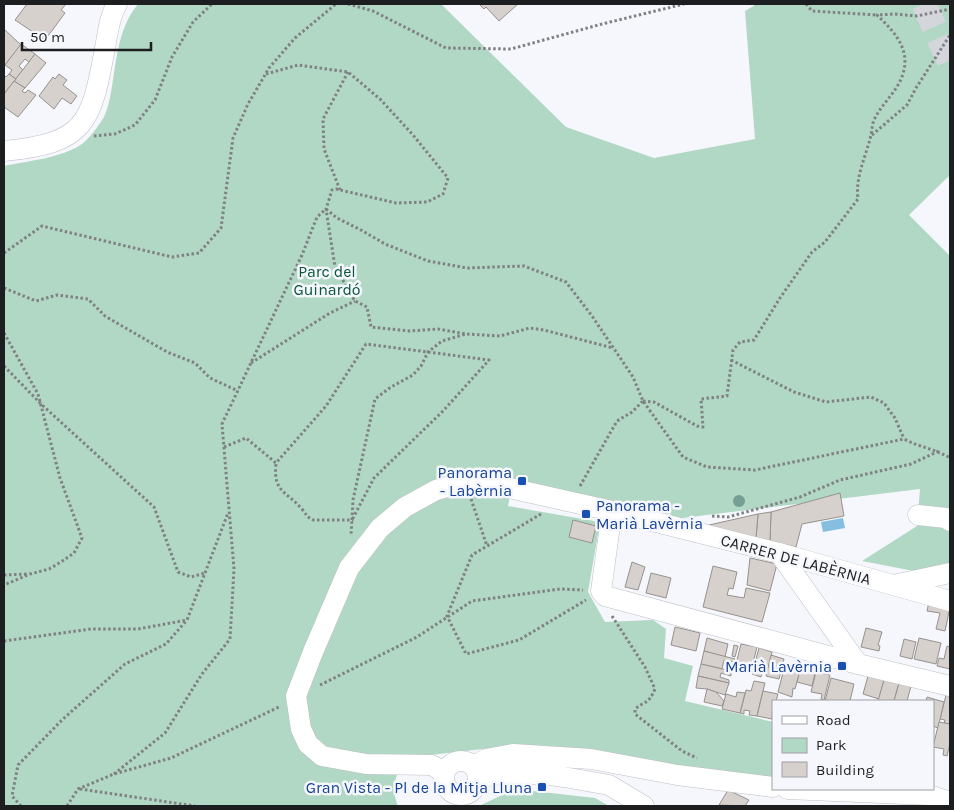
<svg xmlns="http://www.w3.org/2000/svg" width="954" height="810" font-family="Karla,sans-serif">
<style>
.green{fill:#b1d8c4}
.water{fill:#85bede}
.building{fill:#d7d1ce;stroke:#96918e}
.lines{fill:none;stroke-linecap:round;stroke-linejoin:round}
.major-tunnel{stroke:#d5d6db;stroke-width:25;stroke-dasharray:25 12;stroke-linecap:butt}
.minor-casing{stroke:#bec0c5;stroke-width:21}
.path{stroke:#808185;stroke-width:3;stroke-dasharray:2.5 2.5;stroke-linecap:butt}
.minor{stroke:#fff;stroke-width:20}
.tree{fill:#749f92}
.transit-dot{fill:#1a4fb4;stroke:#f5f7fc;stroke-width:2}
.labels{text-anchor:middle;stroke-width:5;stroke-linejoin:round;paint-order:stroke}
.park-label{font-size:16px;fill:#0a573b;stroke:#f5f7fc}
.transit-label{font-size:16px;fill:#164399;stroke:#f5f7fc;text-anchor:end}
.street-label{font-size:16px;fill:#1d1e20;stroke:#f5f7fc}
</style>
<rect width="100%" height="100%" fill="#f5f7fc"/>
<g class="green">
<path d="M138,4H441L566,127L654,158L755,139L745,11L757,4H950V175L909,215L950,256V578L862,561L917,526L920,489L674,519L512,485L508,506L600,522L588,592L605,622L653,620L666,629L664,658L693,666L685,701L773,722V777L516,745L405,758C396,776 390,786 398,806H4V166C27,161 62,158 82,144C89,139 99,125 104,117C111,103 113,77 116,60C120,39 124,21 138,4Z"/>
<polygon points="515,789 595,798 609,806 479,806"/>
</g>
<polygon class="water" points="843,518 845,528 823,532 821,522"/>
<g class="building">
<polygon points="27,4 66,4 61,10 65,13 45,40 15,20"/>
<polygon points="479,4 518,4 499,21 486,7 484,9"/>
<polygon points="4,29 21,45 4,66"/>
<polygon points="21,44 35,54 29,62 25,59 19,66 23,70 16,79 9,74 12,70 5,65"/>
<polygon points="35,54 46,63 25,88 14,81"/>
<polygon points="9,74 16,79 4,94 4,75 6,77"/>
<polygon points="59,74 67,80 63,85 77,96 71,104 62,98 54,109 39,96 53,77 55,79"/>
<polygon points="14,81 25,88 22,91 25,93 28,90 36,95 18,117 4,107 4,94"/>
<polygon points="840,493 844,516 802,524 796,547 770,541 771,512"/>
<polygon points="771,512 770,541 756,538 758,514"/>
<polygon points="758,514 756,538 709,526 709,525"/>
<polygon points="573,520 596,526 592,543 569,537"/>
<polygon points="750,558 777,564 770,591 747,585"/>
<polygon points="632,562 645,567 638,590 625,587"/>
<polygon points="713,566 737,572 733,589 729,588 727,595 744,598 746,588 770,593 762,622 703,607"/>
<polygon points="651,573 671,578 666,598 646,593"/>
<polygon points="929,602 950,607 945,631 936,629 940,613 927,611"/>
<polygon points="675,627 700,633 696,651 671,645"/>
<polygon points="866,628 882,632 878,645 880,646 879,651 861,647"/>
<polygon points="707,638 728,644 725,657 704,651"/>
<polygon points="919,638 941,643 936,664 914,659"/>
<polygon points="904,639 916,642 912,659 900,656"/>
<polygon points="741,644 757,647 752,667 736,664"/>
<polygon points="734,645 738,646 735,657 732,656"/>
<polygon points="947,646 950,647 950,669 937,666 939,658 944,659"/>
<polygon points="759,648 772,652 768,671 763,669 761,677 752,674"/>
<polygon points="704,651 735,659 734,662 724,660 722,669 701,664"/>
<polygon points="771,655 784,659 779,679 766,676"/>
<polygon points="701,664 731,671 731,676 721,673 720,677 729,680 729,683 698,676"/>
<polygon points="785,665 801,668 795,689 793,688 792,697 778,692"/>
<polygon points="801,666 816,670 812,686 797,682"/>
<polygon points="816,672 830,675 824,700 821,699 822,694 811,692"/>
<polygon points="698,676 729,683 725,695 707,689 696,688"/>
<polygon points="868,676 884,680 879,699 863,694"/>
<polygon points="831,678 854,684 850,701 825,701"/>
<polygon points="884,680 899,683 894,701 878,701"/>
<polygon points="754,681 765,683 757,716 749,715 750,711 744,710 744,714 740,713 746,690 751,691"/>
<polygon points="899,683 911,686 907,701 894,701"/>
<polygon points="707,689 716,692 724,701 722,706 704,702"/>
<polygon points="763,691 778,694 776,701 773,701 772,719 757,716"/>
<polygon points="737,692 745,693 740,713 722,709 726,694 736,697"/>
<polygon points="946,695 950,696 950,724 944,723 945,720 940,719"/>
<polygon points="927,697 944,702 938,728 933,726 933,701 926,701"/>
<polygon points="939,722 950,724 950,743 947,756 943,755 944,749 933,747"/>
<polygon points="728,790 749,800 745,806 719,805"/>
</g>
<g class="lines">
<polyline class="major-tunnel" points="924,4 950,63"/>
<g class="minor-casing">
<g id="minor">
<path d="M4,151C86,143 91,124 105,48C108,33 109,17 117,4"/>
<polyline points="612,511 601,591 605,596 858,664 950,686"/>
<polyline points="918,515 946,518 950,521"/>
<polyline points="779,553 858,664"/>
<polyline points="898,584 950,573"/>
<circle cx="461" cy="778" r="17"/>
<polyline points="474,766 486,759 513,754 591,759 677,775 773,787"/>
<polyline points="444,773 432,765 366,764 322,756 308,744 301,729 296,696 313,652 349,568 380,528 405,507 436,490 473,480 612,511 779,553 950,601"/>
<polyline points="479,778 496,774 544,774 564,777 609,785 644,806"/>
<polyline points="787,789 929,795 950,802"/>
</g>
</g>
<g class="path">
<polyline points="348,4 373,11 446,48 511,49 602,24 684,4"/>
<polyline points="755,4 756,4"/>
<polyline points="806,4 812,11 877,15"/>
<polyline points="266,74 298,65 348,72 380,99 413,135 448,178 443,194 427,202 396,203 336,189 332,190 326,209 335,267 355,301 367,307 371,327 409,331 438,329 466,334"/>
<polyline points="872,135 907,105 916,88 950,35"/>
<polyline points="94,136 115,134 135,125 155,100 172,57 193,22 212,4"/>
<polyline points="340,190 324,149 323,119 348,72"/>
<path d="M326,209L337,218L361,230L385,244L428,261L467,268L524,266L566,282L592,316L633,377L643,401L683,457L707,467L755,470L904,439C919,447 935,449 950,458"/>
<polyline points="4,253 42,226 172,257 199,253 221,228 233,138 248,104 269,68 295,38 336,4"/>
<polyline points="4,288 36,301 57,295 88,299 105,316 167,352 195,363 210,378 238,391"/>
<polyline points="4,333 38,394 60,478 82,538 74,553 61,562 49,569 30,574 4,585"/>
<polyline points="731,360 794,392 826,402 871,397 884,403 895,418 904,439"/>
<polyline points="251,363 330,313 355,301"/>
<polyline points="4,366 41,404 154,507 178,572 191,577 205,573"/>
<path d="M643,401L654,402L697,426L703,427L701,399L727,396L733,350L740,342L754,340L780,298L812,252L825,242L858,199C855,176 866,157 871,135C872,130 872,125 874,120C880,107 891,97 898,85C915,55 898,35 877,15L894,14L917,16L950,9"/>
<polyline points="224,447 246,438 276,463 326,406 366,344 489,360 444,410 374,478 352,520 351,534"/>
<path d="M276,464C273,492 286,491 302,509C306,514 307,517 313,520H352L353,500L375,399L391,387L413,375L421,366L428,352L442,341L466,334L500,336L530,328L544,330L613,348"/>
<polyline points="580,486 617,421 632,412 643,401"/>
<polyline points="471,499 487,546"/>
<polyline points="541,514 472,555 447,616 466,654 519,640 586,600"/>
<polyline points="712,516 728,517 800,497 840,480 911,464 939,451"/>
<polyline points="4,575 28,574"/>
<path d="M612,616L645,667L655,689C648,705 646,700 635,709V714L682,751L697,758"/>
<polyline points="4,641 91,629 138,629 187,620 228,513"/>
<polyline points="320,685 417,637 472,601 560,589 583,590"/>
<polyline points="114,774 165,733 202,674 230,639 234,569 222,424 302,255 317,217 326,209"/>
<polyline points="80,789 195,806"/>
<polyline points="21,806 12,796 18,765 63,719 125,664 166,644 186,621"/>
<polyline points="67,806 78,789 114,774 171,758 279,707"/>
</g>
<use href="#minor" class="minor"/>
</g>
<circle class="tree" cx="739" cy="501" r="6"/>
<g class="transit-dot">
<rect x="517" y="476" width="10" height="10" rx="2.5"/>
<rect x="581" y="509" width="10" height="10" rx="2.5"/>
<rect x="837" y="661" width="10" height="10" rx="2.5"/>
<rect x="537" y="782" width="10" height="10" rx="2.5"/>
</g>
<g class="labels">
<g class="park-label">
<text x="327" y="277">Parc del<tspan x="327" dy="18">Guinardó</tspan></text>
</g>
<g class="transit-label">
<text x="512" y="478">Panorama<tspan x="512" dy="18">- Labèrnia</tspan></text>
<text x="596" y="511" text-anchor="start">Panorama -<tspan x="596" dy="18">Marià Lavèrnia</tspan></text>
<text x="832" y="672">Marià Lavèrnia</text>
<text x="532" y="793">Gran Vista - Pl de la Mitja Lluna</text>
</g>
<g class="street-label">
<text transform="translate(796 559) rotate(15)" y="6">CARRER DE LABÈRNIA</text>
</g>
</g>
<rect width="954" height="810" fill="none" stroke="#1d1e20" stroke-width="10"/>
<rect x="772" y="700" width="162" height="90" fill="#f5f7fc" stroke="#9fa0a4"/>
<rect x="782" y="716" width="25" height="8" fill="#ffffff" stroke="#9fa0a4"/>
<text x="816" y="725" font-size="15" fill="#1d1e20">Road</text>
<rect x="782" y="738" width="25" height="15" fill="#b1d8c4" stroke="#9fa0a4"/>
<text x="816" y="750" font-size="15" fill="#1d1e20">Park</text>
<rect x="782" y="762" width="25" height="15" fill="#d7d1ce" stroke="#9fa0a4"/>
<text x="816" y="775" font-size="15" fill="#1d1e20">Building</text>
<path d="M22 42v8h129v-8" fill="none" stroke="#1d1e20" stroke-width="2.5"/>
<text x="30" y="42" font-size="15" fill="#1d1e20" stroke="#f5f7fc" stroke-width="4" paint-order="stroke">50 m</text>
</svg>
